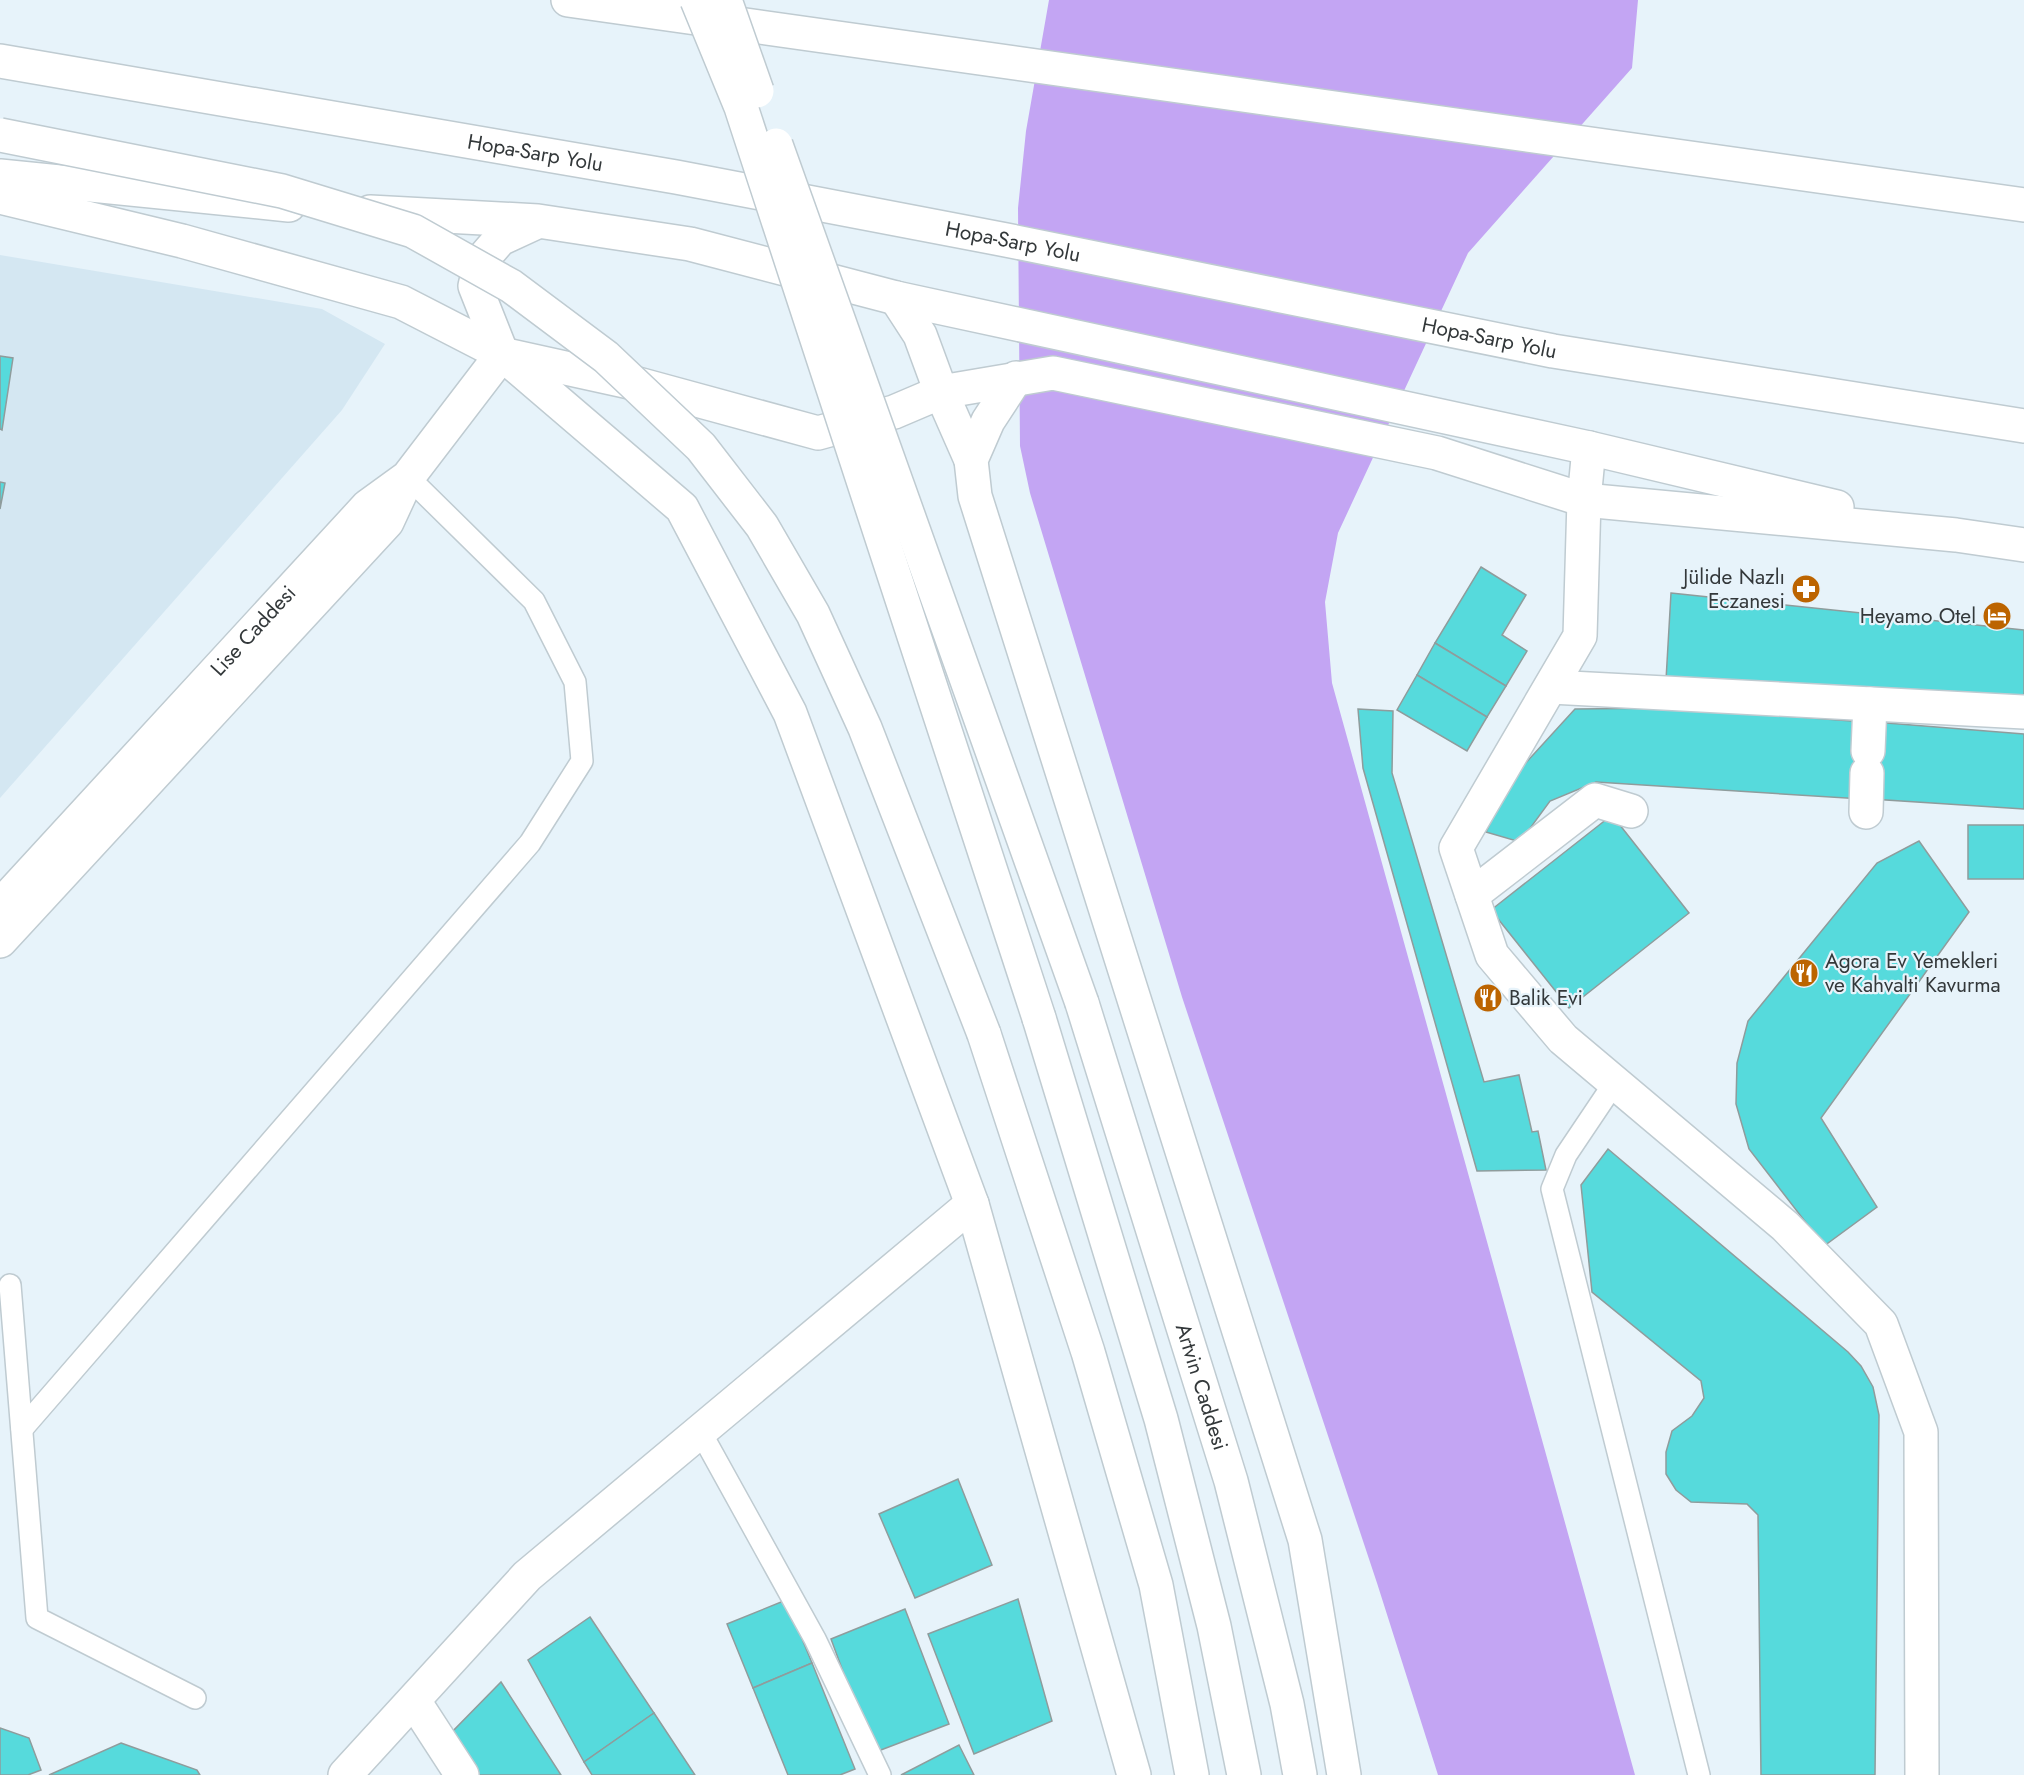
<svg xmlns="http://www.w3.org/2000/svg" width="2024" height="1775" font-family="Jost,sans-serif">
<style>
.built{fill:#d4e7f2}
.water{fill:#c3a5f3}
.building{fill:#56dadc;stroke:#8f9c9c;stroke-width:1.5}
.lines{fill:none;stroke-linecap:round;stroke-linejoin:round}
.lane-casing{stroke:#bfcbd1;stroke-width:24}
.street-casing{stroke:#bfcbd1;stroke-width:36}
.secondary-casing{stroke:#bfcbd1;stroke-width:36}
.highway-casing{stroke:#bfcbd1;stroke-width:36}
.lane{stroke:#fff;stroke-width:21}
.street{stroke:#fff;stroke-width:33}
.secondary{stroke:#fff;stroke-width:33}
.highway{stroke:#fff;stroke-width:33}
.highway-bridge-casing{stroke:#bfcbd1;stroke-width:36;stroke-linecap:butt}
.highway-bridge{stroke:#fff;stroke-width:33}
.labels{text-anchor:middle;stroke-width:4.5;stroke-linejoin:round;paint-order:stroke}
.street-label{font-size:21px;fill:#33383a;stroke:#e7f3fa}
.poi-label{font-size:21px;fill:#33383a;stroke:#e7f3fa;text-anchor:end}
</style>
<rect width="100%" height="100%" fill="#e7f3fa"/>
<polygon class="built" points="0,255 322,309 385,344 342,410 0,798"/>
<polygon class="water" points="1049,0 1638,0 1632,68 1468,253 1338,533 1325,602 1332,683 1635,1775 1438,1775 1377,1583 1182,997 1030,493 1020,446 1018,208 1026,131"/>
<g class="building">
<polygon points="0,356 13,358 2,430 0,429"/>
<polygon points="0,482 5,483 0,509"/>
<polygon points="1481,567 1526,595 1502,635 1527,651 1506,686 1435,643"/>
<polygon points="1671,593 2024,630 2024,700 1666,680"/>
<polygon points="1435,643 1506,686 1487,717 1417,675"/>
<polygon points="1417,675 1487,717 1467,751 1397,710"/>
<polygon points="1676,708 1865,722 1862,799 1596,782 1550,801 1520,842 1486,832 1511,779 1575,709"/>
<polygon points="1358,709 1393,711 1392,773 1484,1082 1519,1075 1532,1132 1538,1131 1546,1170 1477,1171 1363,768"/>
<polygon points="1874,722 2024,734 2024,809 1871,799"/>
<polygon points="1612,815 1689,913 1569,1008 1491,910"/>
<rect x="1968" y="825" width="56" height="54"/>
<polygon points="1919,841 1969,912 1821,1118 1877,1207 1824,1246 1749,1149 1736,1104 1737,1063 1748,1021 1877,863"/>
<polygon points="1608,1149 1848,1352 1861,1366 1873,1387 1879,1415 1875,1775 1761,1775 1758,1515 1747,1504 1691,1502 1676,1490 1666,1474 1666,1452 1672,1431 1692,1416 1704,1398 1701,1381 1592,1292 1581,1185"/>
<polygon points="958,1479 992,1565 915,1598 879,1514"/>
<polygon points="1018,1599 1052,1721 974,1754 928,1634"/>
<polygon points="786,1600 812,1663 753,1688 727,1624"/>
<polygon points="905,1609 949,1724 873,1753 831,1639"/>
<polygon points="590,1617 654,1713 584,1762 528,1660"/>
<polygon points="812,1663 855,1769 840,1775 788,1775 753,1688"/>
<polygon points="501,1682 561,1775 473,1775 451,1733"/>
<polygon points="654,1713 695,1775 592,1775 584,1762"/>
<polygon points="0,1728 29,1738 41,1770 28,1775 0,1775"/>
<polygon points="121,1743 197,1770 200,1775 49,1775"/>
<polygon points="959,1745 974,1775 901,1775"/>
</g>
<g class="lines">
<g class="lane-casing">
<g id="lane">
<polyline points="1615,1082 1566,1155 1552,1189 1699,1775"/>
<polyline points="10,1285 37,1618 195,1698"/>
<polyline points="22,1429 530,843 582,761 575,682 534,601 408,477"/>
<polyline points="700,1431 815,1639 880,1775"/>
</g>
</g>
<g class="street-casing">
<g id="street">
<polyline points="1551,687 2024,712"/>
<polyline points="1868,751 1870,704"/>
<polyline points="1866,812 1867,773"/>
<polyline points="1472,895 1595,800 1631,811"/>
<polyline points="414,1701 462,1775"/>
<polyline points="345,1775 527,1576 972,1204"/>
</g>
</g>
<g class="secondary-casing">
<g id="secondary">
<polyline points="0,176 289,205"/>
<polyline points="0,197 182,241 401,302 502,354 638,384 818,433 894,412 941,392 1053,373 1437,453 1584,500 1956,535 2024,545"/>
<polyline points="370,212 538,221 690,244 896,298 1589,448 1837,507"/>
<polyline points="537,222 500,239 481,261 475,286 502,354 682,508 790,713 972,1204 1134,1775"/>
<polyline points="896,298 920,335 941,392 971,460"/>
<polyline points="1589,448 1584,500 1580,636 1456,848 1492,955 1563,1039 1785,1226 1881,1324 1921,1432 1922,1775"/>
<path id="s1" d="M0,906L368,506L408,477L502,354"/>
<polyline points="0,941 387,522 406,481"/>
</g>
</g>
<g class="highway-casing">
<g id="highway">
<path d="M568,0C1054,66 1538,139 2024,205"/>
<path id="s2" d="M0,61L676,177L1006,240L1553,351L2024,426"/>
<polyline points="1016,378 988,421 971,460 975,496 1305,1540 1344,1775"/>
<path id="s3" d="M1082,1003L1231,1481L1287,1704L1300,1775"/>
<polyline points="1039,1018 1161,1419 1214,1626 1244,1775"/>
<polyline points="984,1034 1088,1352 1156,1585 1192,1775"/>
</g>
</g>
<use href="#lane" class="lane"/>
<use href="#street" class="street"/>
<use href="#secondary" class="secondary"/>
<use href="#highway" class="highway"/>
<g class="highway-bridge-casing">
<g id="highway-bridge">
<polyline points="697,0 741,107 1039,1018"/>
<polyline points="725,0 757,91"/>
<polyline points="0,135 282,191 413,231 511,286 606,357 701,447 762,526 813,614 865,728 984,1034"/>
<polyline points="776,145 1082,1003"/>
</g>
</g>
<use href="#highway-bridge" class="highway-bridge"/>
</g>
<defs>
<g id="pharmacy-disc" transform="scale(1.5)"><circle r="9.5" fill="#bc6400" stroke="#e7f3fa"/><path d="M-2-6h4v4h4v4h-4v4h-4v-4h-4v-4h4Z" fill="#fff"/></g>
<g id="hotel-disc" transform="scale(1.5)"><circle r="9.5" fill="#bc6400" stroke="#e7f3fa"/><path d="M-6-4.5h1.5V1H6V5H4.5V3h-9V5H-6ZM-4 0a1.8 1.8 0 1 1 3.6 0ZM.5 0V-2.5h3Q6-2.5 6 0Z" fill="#fff"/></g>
<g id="restaurant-disc" transform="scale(1.5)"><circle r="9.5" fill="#bc6400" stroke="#e7f3fa"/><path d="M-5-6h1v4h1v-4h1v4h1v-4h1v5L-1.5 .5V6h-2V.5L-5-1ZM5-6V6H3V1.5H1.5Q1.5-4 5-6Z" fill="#fff"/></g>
</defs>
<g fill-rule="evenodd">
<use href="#pharmacy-disc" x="1806" y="589"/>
<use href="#hotel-disc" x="1997" y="616"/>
<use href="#restaurant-disc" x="1804" y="973"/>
<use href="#restaurant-disc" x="1488" y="998"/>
</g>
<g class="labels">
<g class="street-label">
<text dy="7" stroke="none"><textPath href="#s2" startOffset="543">Hopa-Sarp Yolu</textPath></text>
<text dy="7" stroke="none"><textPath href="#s2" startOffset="1029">Hopa-Sarp Yolu</textPath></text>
<text dy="7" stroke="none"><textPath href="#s2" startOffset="1515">Hopa-Sarp Yolu</textPath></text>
<text dy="7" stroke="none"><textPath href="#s1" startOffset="374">Lise Caddesi</textPath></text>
<text dy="7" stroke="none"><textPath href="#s3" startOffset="402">Artvin Caddesi</textPath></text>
</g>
<g class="poi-label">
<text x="1785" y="584">Jülide Nazlı<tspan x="1785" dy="24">Eczanesi</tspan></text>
<text x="1976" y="623">Heyamo Otel</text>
<text x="1825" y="968" text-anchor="start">Agora Ev Yemekleri<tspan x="1825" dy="24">ve Kahvalti Kavurma</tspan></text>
<text x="1509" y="1005" text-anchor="start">Balik Evi</text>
</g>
</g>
</svg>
